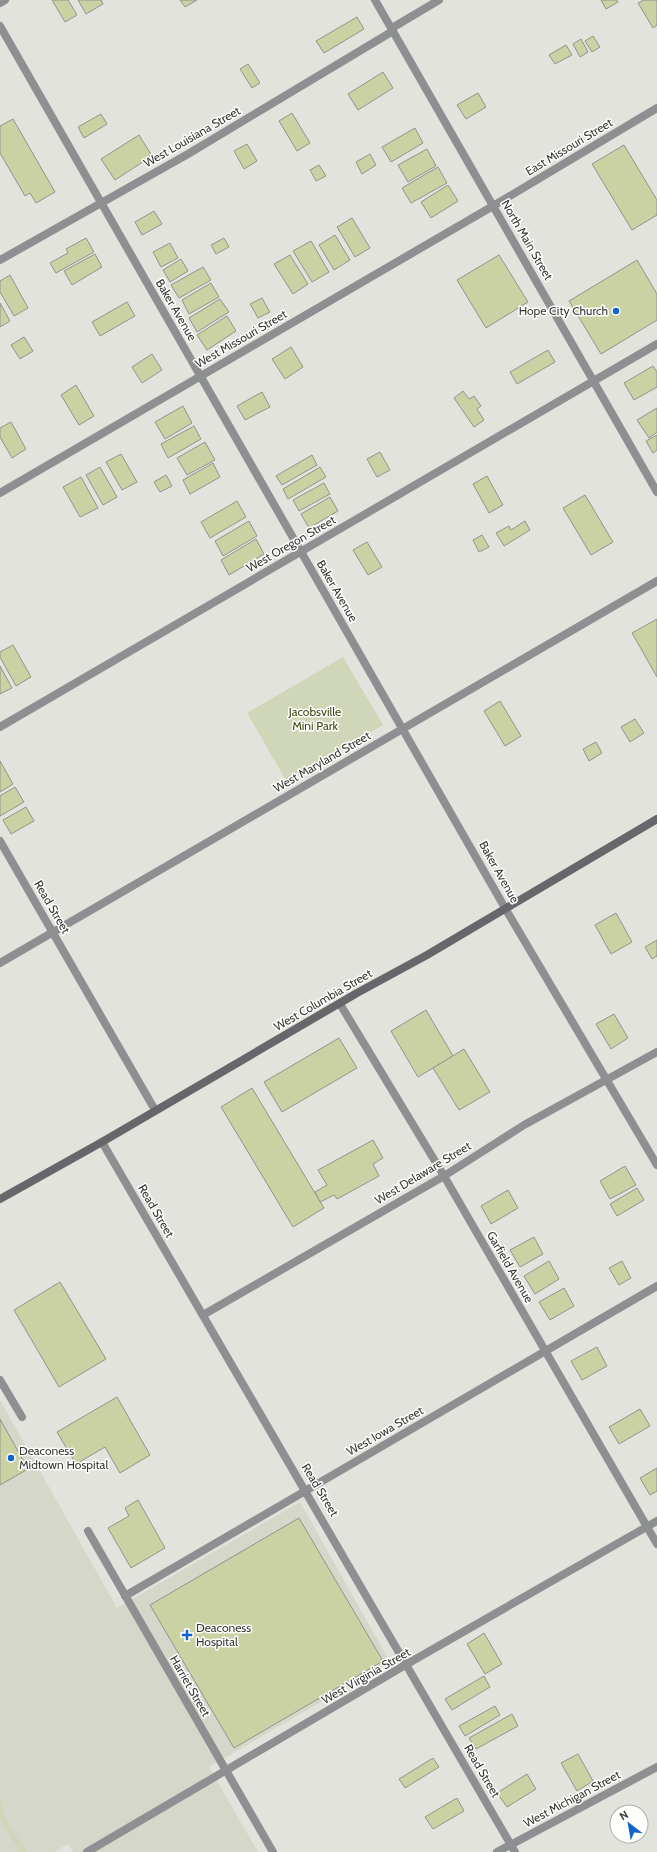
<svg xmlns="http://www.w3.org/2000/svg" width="657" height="1852" font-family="Cabin,sans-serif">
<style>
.built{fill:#d4d7c9}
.green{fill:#d0d6b8}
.building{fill:#cad2a3;stroke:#92938d}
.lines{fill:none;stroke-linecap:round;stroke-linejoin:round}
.minor{stroke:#8d8f91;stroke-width:8}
.tertiary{stroke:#8d8f91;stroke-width:8}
.secondary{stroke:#65676a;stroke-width:8}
.poi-dot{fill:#1164ce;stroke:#fffffe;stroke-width:1.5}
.labels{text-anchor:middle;stroke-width:3;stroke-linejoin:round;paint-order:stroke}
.street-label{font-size:12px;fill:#393a37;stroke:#fffffe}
.poi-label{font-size:12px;fill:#393a37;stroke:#fffffe;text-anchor:start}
.park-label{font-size:12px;fill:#3f4610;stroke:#fffffe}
</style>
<rect width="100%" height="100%" fill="#e2e3dc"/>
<polygon class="built" points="0,1400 117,1608 300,1502 390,1662 209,1767 258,1852 73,1852 68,1844 54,1852 0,1852"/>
<g class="green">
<polygon points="343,657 383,725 287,782 247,713"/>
<polygon points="0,1800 5,1817 26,1852 20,1852 0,1818"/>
</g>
<g class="building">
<polygon points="52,0 68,0 77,15 65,22"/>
<polygon points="78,0 101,0 103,4 86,14"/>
<polygon points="180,0 197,0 185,7"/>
<polygon points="601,0 617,0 618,2 606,9"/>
<polygon points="644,0 656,0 657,2 657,25 653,28 638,3"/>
<polygon points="357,17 364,29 324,53 316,41"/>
<polygon points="593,36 600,47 592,52 585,41"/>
<polygon points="581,39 588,52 580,57 573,44"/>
<polygon points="566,45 572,55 555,64 549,55"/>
<polygon points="248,64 260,83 252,88 240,69"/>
<polygon points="383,72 393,88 358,110 348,94"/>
<polygon points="478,93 486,107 466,119 457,105"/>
<polygon points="292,113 310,143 297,151 279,121"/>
<polygon points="101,114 107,124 84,138 78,127"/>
<polygon points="13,119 55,192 36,203 30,193 25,196 0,153 0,126"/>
<polygon points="415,128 423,143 391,162 382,147"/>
<polygon points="139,135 152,156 115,180 101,159"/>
<polygon points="247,144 257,161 244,169 234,151"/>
<polygon points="624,145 657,200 657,215 632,230 592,164"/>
<polygon points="427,149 436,166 408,182 398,165"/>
<polygon points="370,154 376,165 362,174 356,162"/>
<polygon points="319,165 326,176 316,181 310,170"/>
<polygon points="438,167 447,183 411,203 402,188"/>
<polygon points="448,185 458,201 431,218 421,202"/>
<polygon points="154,211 162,224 142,235 135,222"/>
<polygon points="352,218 370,248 355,257 337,227"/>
<polygon points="335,235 350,260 334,270 319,245"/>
<polygon points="86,238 94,252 56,273 50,263 68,253 66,249"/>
<polygon points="224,238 229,247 216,254 211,245"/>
<polygon points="311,241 329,272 312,282 293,251"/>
<polygon points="170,243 178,258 161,267 153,252"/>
<polygon points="95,254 102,267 72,285 64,271"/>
<polygon points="290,255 308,284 293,294 274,264"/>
<polygon points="499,255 528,302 486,328 457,280"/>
<polygon points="181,259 188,271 170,282 163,270"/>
<polygon points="637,260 657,294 657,320 601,354 569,301"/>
<polygon points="203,267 211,280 179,298 171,285"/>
<polygon points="10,275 28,308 14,316 0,292 0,281"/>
<polygon points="211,283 219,297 189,314 182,300"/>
<polygon points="262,298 270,312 258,318 250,304"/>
<polygon points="220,299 229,312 197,332 189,318"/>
<polygon points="127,302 135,316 100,336 92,322"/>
<polygon points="0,303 10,321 0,327"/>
<polygon points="227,316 236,331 207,350 197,335"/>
<polygon points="24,337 33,351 20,359 11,345"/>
<polygon points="291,347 303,367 285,379 272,359"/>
<polygon points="548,350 555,362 517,384 510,372"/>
<polygon points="152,354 162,370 142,383 132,367"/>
<polygon points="653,366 657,372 657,387 634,400 624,383"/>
<polygon points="76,385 94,416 79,425 61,395"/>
<polygon points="463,391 469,399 474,396 481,406 477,409 484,420 474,427 454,398"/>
<polygon points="262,392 270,407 245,420 237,406"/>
<polygon points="183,406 192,423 165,439 155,422"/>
<polygon points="657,408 657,432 649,438 637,420"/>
<polygon points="11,422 26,449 12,458 0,437 0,428"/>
<polygon points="194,426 201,439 168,458 161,444"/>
<polygon points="657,435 657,450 653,453 646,441"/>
<polygon points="205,442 215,460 187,475 177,458"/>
<polygon points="380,452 390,470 377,477 367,459"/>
<polygon points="121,454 137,482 122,490 106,462"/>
<polygon points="312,455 317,465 282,485 276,476"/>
<polygon points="213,463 220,477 190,494 183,480"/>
<polygon points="100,467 117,497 103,505 86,475"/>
<polygon points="320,467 326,477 288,499 283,489"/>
<polygon points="166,475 172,486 160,492 154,482"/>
<polygon points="487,476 503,505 489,513 473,484"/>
<polygon points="81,477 98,508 80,517 63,487"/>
<polygon points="324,483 330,494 299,511 293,500"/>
<polygon points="585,495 613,542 591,555 563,508"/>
<polygon points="330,497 338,511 309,528 301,514"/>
<polygon points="237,501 246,517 210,538 201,522"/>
<polygon points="249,521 257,536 223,556 215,541"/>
<polygon points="525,521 530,530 504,546 496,533 509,526 511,530"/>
<polygon points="482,535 489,547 479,552 473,540"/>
<polygon points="256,539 264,554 229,575 221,560"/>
<polygon points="367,542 382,567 368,575 353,550"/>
<polygon points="657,619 657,677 632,633"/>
<polygon points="13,645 31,677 16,686 0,657 0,652"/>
<polygon points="0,666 12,688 0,694"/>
<polygon points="500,701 521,736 505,746 484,711"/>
<polygon points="635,719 644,733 630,742 621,727"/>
<polygon points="596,742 602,753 589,761 583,749"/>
<polygon points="0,761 13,784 0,792"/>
<polygon points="15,787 24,802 0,816 0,796"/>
<polygon points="26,807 34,821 11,834 3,820"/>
<polygon points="616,913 632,942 611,954 595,925"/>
<polygon points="657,940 657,956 652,959 645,947"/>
<polygon points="426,1010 453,1056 418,1077 391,1031"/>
<polygon points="614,1014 628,1038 611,1049 596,1024"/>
<polygon points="339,1038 357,1068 282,1112 264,1082"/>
<polygon points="464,1049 490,1092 459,1110 433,1068"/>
<polygon points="252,1088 324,1208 293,1227 221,1107"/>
<polygon points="373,1140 383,1158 373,1164 379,1176 337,1199 334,1195 320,1202 315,1192 327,1185 318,1170"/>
<polygon points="625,1166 636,1185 610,1199 600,1181"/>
<polygon points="637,1188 644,1200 617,1216 610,1204"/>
<polygon points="508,1190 518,1208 491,1224 481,1206"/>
<polygon points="534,1237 543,1254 520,1267 510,1250"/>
<polygon points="549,1261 559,1279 535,1294 524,1276"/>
<polygon points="622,1261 631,1278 619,1285 609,1268"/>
<polygon points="60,1282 106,1359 59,1387 14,1310"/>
<polygon points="564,1288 574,1306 550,1320 539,1302"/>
<polygon points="597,1347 607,1366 582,1380 571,1361"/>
<polygon points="117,1397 150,1455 120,1473 105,1447 76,1464 57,1432"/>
<polygon points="640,1409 650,1426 619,1444 609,1427"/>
<polygon points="0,1419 28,1469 0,1485"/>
<polygon points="657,1468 657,1491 650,1495 640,1478"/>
<polygon points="138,1500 165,1548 131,1568 108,1528 129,1516 125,1508"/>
<polygon points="299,1518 383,1661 234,1748 150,1605"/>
<polygon points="484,1633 502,1664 485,1674 467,1644"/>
<polygon points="484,1676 490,1687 452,1710 445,1699"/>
<polygon points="495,1706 500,1715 465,1736 459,1726"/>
<polygon points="512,1714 518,1726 476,1749 469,1738"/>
<polygon points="578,1754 593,1781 577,1791 561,1763"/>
<polygon points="433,1758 439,1767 405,1788 399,1779"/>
<polygon points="527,1774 536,1789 507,1807 497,1793"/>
<polygon points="457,1798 464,1811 433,1829 425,1817"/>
</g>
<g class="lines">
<g class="minor">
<polyline points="0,3 5,0"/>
<polyline points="0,26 505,908 657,1165"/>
<polyline points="392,28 439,0"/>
<polyline points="0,260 188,154 393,31"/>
<polyline points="0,493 493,206 657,108"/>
<polyline points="0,727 657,344"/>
<polyline points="0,841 155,1110"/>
<polyline points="0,963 657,581"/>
<polyline points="340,1004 444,1176 657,1544"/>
<polyline points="102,1142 515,1852"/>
<polyline points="203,1315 444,1176 524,1125 657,1052"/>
<polyline points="0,1380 22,1417"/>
<polyline points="88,1531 273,1852"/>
<polyline points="125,1596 657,1286"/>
<polyline points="497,1852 657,1767"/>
</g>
<g class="tertiary">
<polyline points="375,0 657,492"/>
<polyline points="87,1852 407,1664 657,1521"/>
</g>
<polyline class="secondary" points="0,1199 102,1142 357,993 427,955 657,819"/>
</g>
<g class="poi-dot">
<circle cx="616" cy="311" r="4"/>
<circle cx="11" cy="1458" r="4"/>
<path d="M185 1629h4v4h4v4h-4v4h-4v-4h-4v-4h4z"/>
</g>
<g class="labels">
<g class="street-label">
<text transform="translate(192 137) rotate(-30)" y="4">West Louisiana Street</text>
<text transform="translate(569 147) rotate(-31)" y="4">East Missouri Street</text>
<text transform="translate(527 240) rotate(60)" y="4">North Main Street</text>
<text transform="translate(176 310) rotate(60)" y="4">Baker Avenue</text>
<text transform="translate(241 339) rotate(-30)" y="4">West Missouri Street</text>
<text transform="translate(291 544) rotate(-30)" y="4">West Oregon Street</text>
<text transform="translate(337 591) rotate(60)" y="4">Baker Avenue</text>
<text transform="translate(322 762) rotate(-30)" y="4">West Maryland Street</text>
<text transform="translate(499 872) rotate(61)" y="4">Baker Avenue</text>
<text transform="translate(52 907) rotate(60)" y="4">Read Street</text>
<text transform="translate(323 1000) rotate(-30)" y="4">West Columbia Street</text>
<text transform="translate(423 1173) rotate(-31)" y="4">West Delaware Street</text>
<text transform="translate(156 1211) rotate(60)" y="4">Read Street</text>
<text transform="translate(510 1267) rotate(60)" y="4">Garfield Avenue</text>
<text transform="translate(385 1431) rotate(-30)" y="4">West Iowa Street</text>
<text transform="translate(320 1490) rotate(59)" y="4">Read Street</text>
<text transform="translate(366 1676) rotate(-30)" y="4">West Virginia Street</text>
<text transform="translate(190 1686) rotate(60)" y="4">Harriet Street</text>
<text transform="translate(482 1771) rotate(60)" y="4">Read Street</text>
<text transform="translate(572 1799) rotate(-28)" y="4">West Michigan Street</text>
</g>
<g class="poi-label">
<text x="608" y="315" text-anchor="end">Hope City Church</text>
<text x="19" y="1455">Deaconess<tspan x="19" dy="14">Midtown Hospital</tspan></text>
<text x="196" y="1632">Deaconess<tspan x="196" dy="14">Hospital</tspan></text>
</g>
<g class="park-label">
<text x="315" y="716">Jacobsville<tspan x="315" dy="14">Mini Park</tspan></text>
</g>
</g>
<g transform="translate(629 1824) rotate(329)"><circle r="19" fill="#fffffe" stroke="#b0b0ae"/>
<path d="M0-3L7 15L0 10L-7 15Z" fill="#1164ce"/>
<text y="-6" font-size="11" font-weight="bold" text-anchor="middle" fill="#393a37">N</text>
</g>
</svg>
